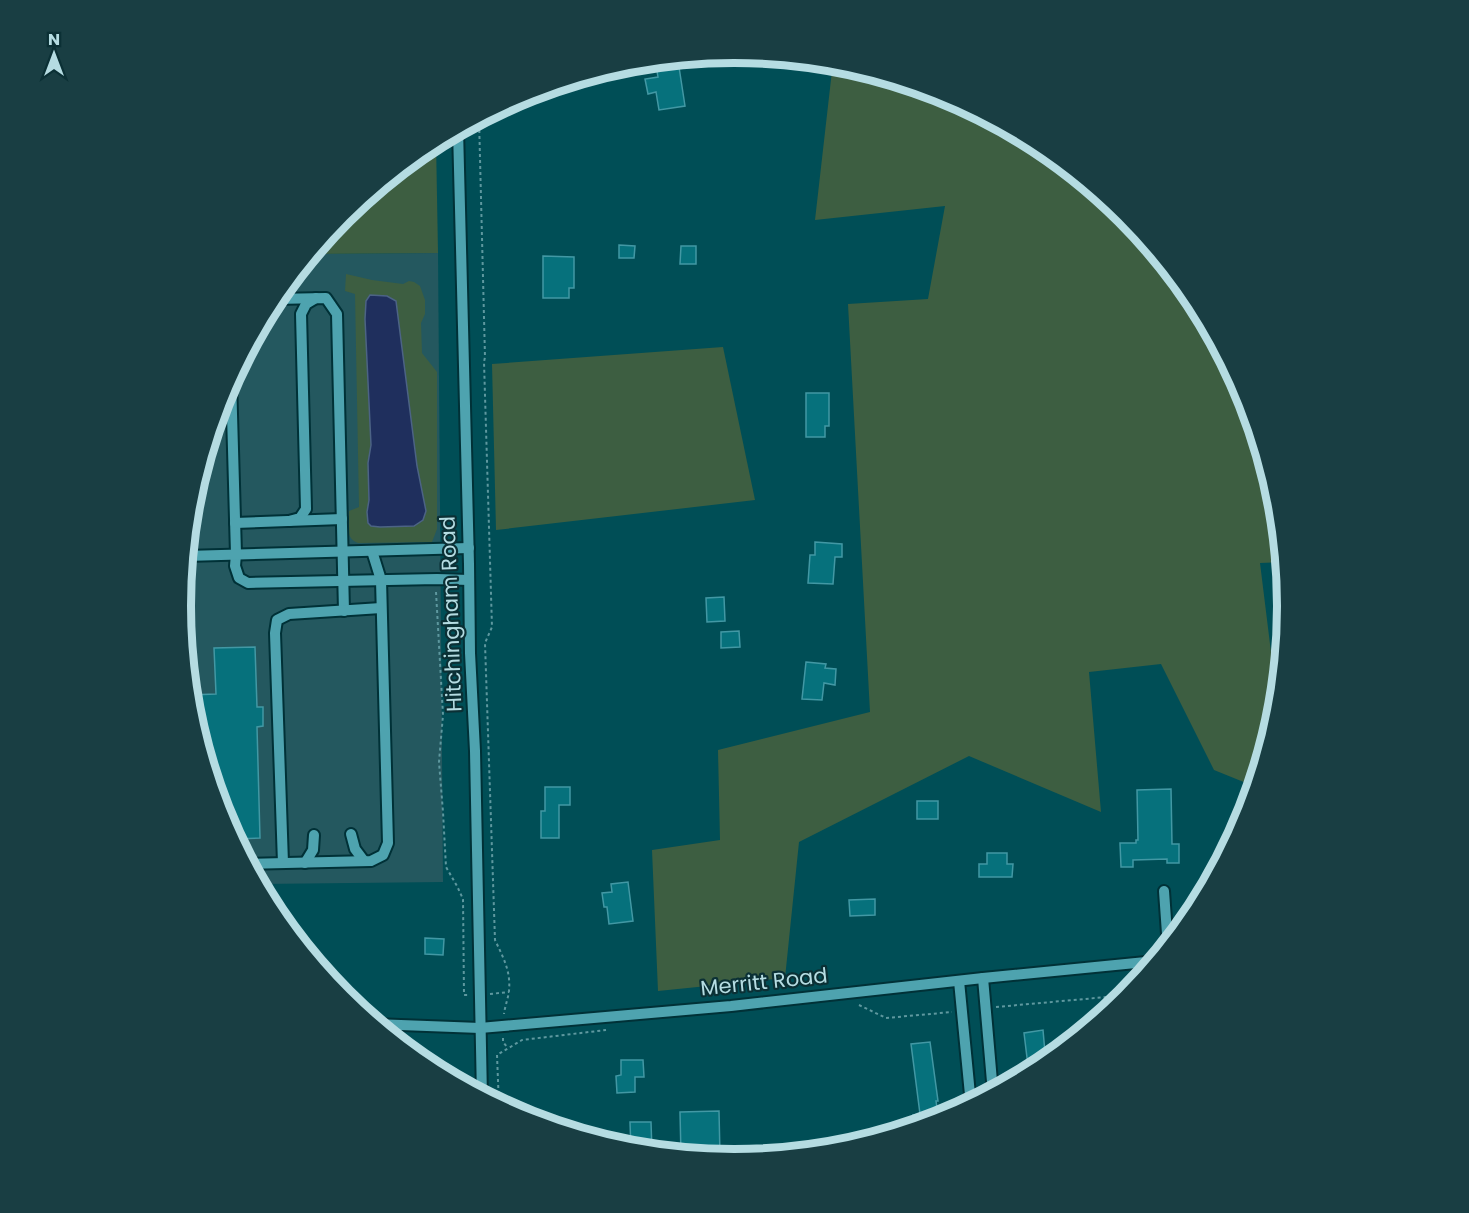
<svg xmlns="http://www.w3.org/2000/svg" width="1469" height="1213" font-family="Poppins,sans-serif">
<style>
.built{fill:#24585f}
.green{fill:#3d5e41}
.water{fill:#1f2f5d;stroke:#4c6385;stroke-width:1.5}
.building{fill:#06717c;stroke:#4298a4;stroke-width:1.5}
.lines{fill:none;stroke-linecap:round;stroke-linejoin:round}
.minor-casing{stroke:#003137;stroke-width:14}
.path{stroke:#5e989f;stroke-width:2;stroke-dasharray:3 3;stroke-linecap:butt}
.minor{stroke:#4ea3af;stroke-width:10}
.labels{text-anchor:middle;stroke-width:4.5;stroke-linejoin:round;paint-order:stroke}
.street-label{font-size:21px;fill:#b5dce2;stroke:#0b3035}
.rim{fill:none;stroke:#b5dce2;stroke-width:8}
</style>
<rect width="100%" height="100%" fill="#004e56"/>
<polygon class="built" points="438,253 443,882 258,884 223,818 191,714 181,606 191,498 223,394 274,298 311,254"/>
<g class="green">
<polygon points="833,62 843,63 947,95 1043,146 1126,215 1195,299 1246,395 1278,499 1284,562 1260,563 1278,709 1278,715 1256,787 1214,770 1161,664 1089,672 1101,812 969,756 799,842 785,978 658,991 652,850 720,840 718,750 870,712 848,304 928,299 945,206 815,220"/>
<polygon points="436,141 438,253 311,254 343,215 427,146"/>
<path d="M346,274L372,280L403,284L409,281L414,282L420,286L425,300V314L421,323L422,353L437,372V529L432,542L358,543C344,538 349,524 349,511L359,507L355,294L345,291Z"/>
<polygon points="723,347 755,500 496,530 492,364"/>
</g>
<polygon class="water" points="370,295 387,296 396,301 417,466 426,511 423,520 414,526 380,527 371,526 368,523 367,512 369,500 368,463 371,445 365,319 366,301"/>
<g class="building">
<polygon points="679,67 685,106 659,110 656,92 648,94 645,79 658,77 657,71"/>
<polygon points="619,245 635,246 634,258 619,258"/>
<polygon points="681,246 696,246 696,264 680,264"/>
<polygon points="543,256 574,257 574,288 569,288 569,298 543,298"/>
<polygon points="806,393 829,393 829,426 825,426 825,437 806,437"/>
<polygon points="815,542 842,544 842,557 835,557 833,584 808,583 810,555 815,555"/>
<polygon points="724,597 725,621 707,622 706,598"/>
<polygon points="739,631 740,647 721,648 721,632"/>
<polygon points="255,647 257,707 263,707 263,726 257,727 260,838 234,839 223,818 216,797 215,772 208,772 191,714 189,695 216,694 214,648"/>
<polygon points="806,662 826,664 825,668 836,669 835,685 824,683 822,700 802,699"/>
<polygon points="545,787 570,787 570,805 559,805 559,838 541,838 541,811 545,811"/>
<polygon points="1171,789 1172,844 1179,844 1179,863 1167,863 1167,859 1133,860 1133,867 1121,867 1120,843 1136,843 1136,840 1138,840 1137,790"/>
<rect x="917" y="801" width="21" height="18"/>
<polygon points="987,853 1007,853 1007,864 1013,864 1012,877 979,877 979,864 987,864"/>
<polygon points="628,882 633,921 609,924 607,907 604,907 602,893 612,892 611,884"/>
<polygon points="875,899 875,915 850,916 849,900"/>
<polygon points="425,938 444,939 443,955 425,954"/>
<polygon points="1043,1030 1046,1064 1029,1074 1024,1033"/>
<polygon points="930,1042 938,1101 936,1101 939,1121 923,1125 923,1124 914,1124 913,1115 920,1114 911,1044"/>
<polygon points="621,1060 643,1060 644,1077 635,1077 635,1092 617,1093 616,1076 621,1075"/>
<polygon points="719,1111 720,1156 695,1157 681,1155 680,1112"/>
<polygon points="630,1122 651,1122 652,1152 631,1150"/>
</g>
<g class="lines">
<g class="minor-casing">
<g id="minor">
<polyline points="458,129 469,564 470,653 475,751 482,1097"/>
<polyline points="274,299 326,298 337,314 344,611"/>
<polyline points="231,379 236,554 235,566 239,578 248,583 437,579 469,580"/>
<polyline points="289,521 300,518 306,509 301,314 306,304 316,298"/>
<polyline points="235,523 342,519"/>
<polyline points="186,556 469,548"/>
<polyline points="351,834 355,849 364,861"/>
<polyline points="283,863 275,633 277,620 289,614 381,608"/>
<polyline points="305,863 313,850 314,835"/>
<polyline points="247,864 371,861 383,855 388,843 381,580 372,551"/>
<polyline points="1164,891 1168,948"/>
<polyline points="983,978 993,1093"/>
<polyline points="959,981 971,1105"/>
<polyline points="374,1024 480,1028 731,1006 983,978 1156,961"/>
</g>
</g>
<g class="path">
<path d="M479,118L485,357L484,362L492,627L485,643L495,940C503,957 511,971 509,991C508,999 505,1006 504,1014"/>
<polyline points="436,592 443,715 439,762 443,812 446,867 457,886 463,899 464,995 470,995"/>
<polyline points="490,994 509,992"/>
<polyline points="859,1005 886,1018 952,1012"/>
<polyline points="996,1007 1129,995"/>
<polyline points="503,1038 503,1042 508,1048"/>
<polyline points="499,1106 497,1055 522,1040 606,1030"/>
</g>
<use href="#minor" class="minor"/>
</g>
<g class="labels">
<g class="street-label">
<text transform="translate(451 614) rotate(-92)" y="7">Hitchingham Road</text>
<text transform="translate(764 982) rotate(-6)" y="7">Merritt Road</text>
</g>
</g>
<path d="M0 0H1469V1213H0ZM191 606a543 543 0 1 1 1086 0a543 543 0 1 1-1086 0Z" fill="#193e43" fill-rule="evenodd"/>
<path class="rim" d="M191 606a543 543 0 1 1 1086 0a543 543 0 1 1-1086 0Z"/>
<g transform="translate(54 54)" stroke="#0b3035" stroke-width="4.5" paint-order="stroke">
<path d="M0-4.5L10 22L0 15L-10 22Z" fill="#b5dce2"/>
<text y="-9" font-size="16" font-weight="bold" text-anchor="middle" fill="#b5dce2">N</text>
</g>
</svg>
